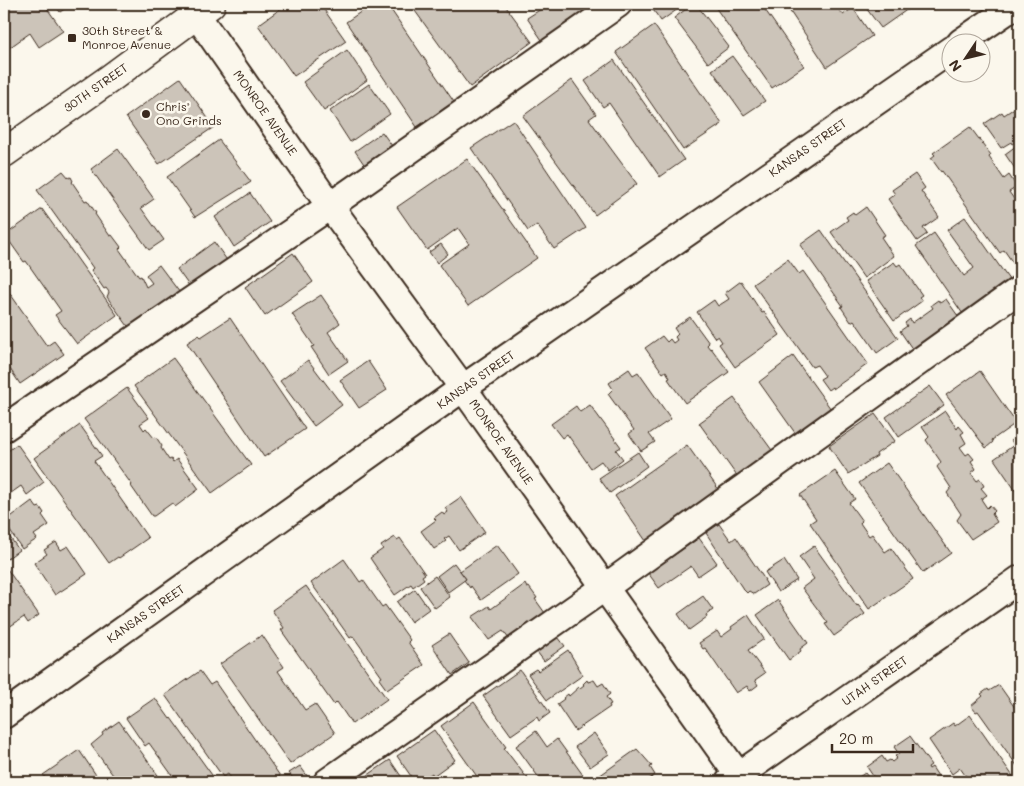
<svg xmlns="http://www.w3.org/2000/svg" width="1024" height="786" font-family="Mali,sans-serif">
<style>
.building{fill:#ccc4b9;stroke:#3b2a1e}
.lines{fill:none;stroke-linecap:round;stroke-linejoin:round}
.minor-casing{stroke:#3b2a1e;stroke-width:30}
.major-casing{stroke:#3b2a1e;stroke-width:31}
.minor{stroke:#fbf7ec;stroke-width:26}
.major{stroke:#fbf7ec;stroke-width:28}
.poi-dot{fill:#3b2a1e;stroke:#fbf7ec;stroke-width:2}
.labels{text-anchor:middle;stroke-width:5;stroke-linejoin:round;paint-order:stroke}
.poi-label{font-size:12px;fill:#3b2a1e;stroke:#fbf7ec;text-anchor:start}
.street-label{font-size:12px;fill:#3b2a1e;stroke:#fbf7ec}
</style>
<rect width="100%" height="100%" fill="#fbf7ec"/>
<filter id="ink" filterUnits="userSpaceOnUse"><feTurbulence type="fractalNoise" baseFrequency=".02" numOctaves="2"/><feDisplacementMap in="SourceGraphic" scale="10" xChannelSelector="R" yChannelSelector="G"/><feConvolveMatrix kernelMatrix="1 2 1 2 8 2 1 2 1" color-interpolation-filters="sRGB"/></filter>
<g filter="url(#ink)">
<g class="building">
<polygon points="4,4 44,4 63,31 39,47 30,33 9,48 4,40"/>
<polygon points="54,4 72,4 60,12"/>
<polygon points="287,4 320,4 346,41 294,76 258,25"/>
<polygon points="357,4 387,4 454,102 417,127 346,22 362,11"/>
<polygon points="410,4 504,4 532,42 470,87"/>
<polygon points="549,4 585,4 590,11 544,43 527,18"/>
<polygon points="649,4 685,4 661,21"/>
<polygon points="693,4 696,4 729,47 708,63 674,18"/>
<polygon points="713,4 761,4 804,66 772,88"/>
<polygon points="785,4 835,4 843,15 853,8 872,36 827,67"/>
<polygon points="863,4 915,4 881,28"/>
<polygon points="654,25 722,124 683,150 616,52"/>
<polygon points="347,50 367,80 324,111 303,82"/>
<polygon points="732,56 765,101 744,115 712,70"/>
<polygon points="614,60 684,160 660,177 609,103 603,107 585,81"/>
<polygon points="180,78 214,127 159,164 126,117"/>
<polygon points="572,80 596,114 589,119 637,184 595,215 523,116"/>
<polygon points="369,84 390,114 350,142 330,111"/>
<polygon points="1016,107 1020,113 1020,135 1015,138 1017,141 1012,144 1011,142 1001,148 984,124 1002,112 1004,115"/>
<polygon points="513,120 586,228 554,249 537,225 528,231 471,148"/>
<polygon points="970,127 991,155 989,157 1004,179 1009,175 1017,187 1009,192 1014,199 1017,196 1020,200 1020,258 1013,263 1004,250 1000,253 942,171 941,172 931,158 935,155 933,153"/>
<polygon points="382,132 395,150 368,170 355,151"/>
<polygon points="219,140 251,182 195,217 167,177"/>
<polygon points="1020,143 1020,176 1005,154"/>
<polygon points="118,149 154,199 141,208 164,240 149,250 91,169"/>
<polygon points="467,159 537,258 468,306 439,265 469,244 458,228 427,250 397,207"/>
<polygon points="63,171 69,178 71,177 73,181 72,182 85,201 87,200 96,213 95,214 110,236 112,235 121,247 119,249 139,277 141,276 146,287 152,283 146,275 159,265 180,293 130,329 107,297 109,292 106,288 104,289 91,270 93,268 37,190"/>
<polygon points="915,174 925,188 921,191 939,217 923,228 927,234 917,241 888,199 895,194 892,190"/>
<polygon points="250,193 270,222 234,247 215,217"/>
<polygon points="866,207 885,235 881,237 894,256 864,278 831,232 848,220 846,217 853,212 855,215"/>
<polygon points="42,209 117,315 77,344 55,315 61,311 26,261 24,262 5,235"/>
<polygon points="965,217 1012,284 965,317 916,246 934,233 964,276 974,268 947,230"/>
<polygon points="821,230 898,338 877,353 854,320 851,322 841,307 843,306 800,245"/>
<polygon points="214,242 229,263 192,290 177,269"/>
<polygon points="441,244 448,254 437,263 429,252"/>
<polygon points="293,253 313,282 265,316 245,287"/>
<polygon points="788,259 799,274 803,271 868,364 833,389 832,387 828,390 820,379 825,376 817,365 812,367 753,284"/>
<polygon points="894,262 897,266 900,264 922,295 919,297 922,301 894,321 866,281"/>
<polygon points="741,281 762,313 764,312 780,335 735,367 719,344 722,342 718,336 715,338 697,312 714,300 718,306 729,299 725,293"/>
<polygon points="4,285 47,346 54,341 64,354 20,384 4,360"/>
<polygon points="321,295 340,323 328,332 348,361 329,374 311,347 314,346 292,314"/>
<polygon points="946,299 963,323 917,356 900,331 907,326 905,323 910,319 912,323 933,308 931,305 938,300 940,303"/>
<polygon points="690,317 709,343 707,345 710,349 711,348 729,372 685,403 668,379 670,378 666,371 663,373 645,348 662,336 667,342 670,339 673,343 677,340 675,337 678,334 674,328"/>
<polygon points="230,318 305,429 264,457 187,343 199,335 201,337"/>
<polygon points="793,356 833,412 798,437 759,382"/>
<polygon points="173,358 251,465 212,493 134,386"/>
<polygon points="308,360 342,405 314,426 280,381"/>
<polygon points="368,361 387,390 359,408 340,380"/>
<polygon points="629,369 633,375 638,372 671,419 649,434 655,442 641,451 629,434 634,430 608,394 613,389 609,383"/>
<polygon points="980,371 1016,423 992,440 993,442 986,448 946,395"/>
<polygon points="930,386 944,405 899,437 886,417"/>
<polygon points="127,388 149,418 140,424 144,430 146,428 154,438 156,437 162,446 161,448 169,460 171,459 173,462 177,459 199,489 175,507 172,503 154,516 152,516 131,486 132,485 84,419"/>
<polygon points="734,398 774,453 739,479 699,423"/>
<polygon points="590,405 621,447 616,450 623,459 608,470 601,461 591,468 567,434 562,438 551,424 576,406 580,412"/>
<polygon points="945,411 957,429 959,426 964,432 961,434 966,443 960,447 966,455 969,453 974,459 971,461 976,469 971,473 977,481 980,479 984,486 981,488 987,495 981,499 987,508 990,505 995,511 992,514 997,522 971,539 957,520 961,514 947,493 951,488 937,467 941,462 926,440 929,437 922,427"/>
<polygon points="875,414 895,441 876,454 877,456 848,474 829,446"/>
<polygon points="80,425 102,456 94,461 148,538 119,558 118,557 109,563 34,458"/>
<polygon points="1020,433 1020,497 994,459 1014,445 1011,440"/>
<polygon points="17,444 44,482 27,495 21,486 4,498 4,454"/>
<polygon points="687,445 719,490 646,541 615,496"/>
<polygon points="638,452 647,466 610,493 599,478"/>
<polygon points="887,463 951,553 923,573 859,483"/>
<polygon points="835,471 855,499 849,503 862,521 860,523 869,536 872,534 885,552 891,548 913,579 869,609 810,523 816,519 800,495"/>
<polygon points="461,497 485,532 459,550 449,536 444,539 446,541 434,549 421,531 436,520 434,518 442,512 444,515 448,512 445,508"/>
<polygon points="32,501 37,508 40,507 44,513 42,515 49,525 34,535 37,539 22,549 4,522"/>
<polygon points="719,524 731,541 736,537 765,580 764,580 767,585 754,594 749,591 747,593 743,589 706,533"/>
<polygon points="4,529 19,550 4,561"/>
<polygon points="395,537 397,540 400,538 425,574 422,576 424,579 413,587 411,584 395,595 370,558 383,549 381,546"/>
<polygon points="699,538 717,563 698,576 691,566 659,588 648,573"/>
<polygon points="56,542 61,550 68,546 87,574 55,595 34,563 47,554 44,550"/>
<polygon points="497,545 518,574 481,600 471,586 470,588 464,580 466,579 460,571"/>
<polygon points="814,546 857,606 858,605 865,614 834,636 825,624 828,623 802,588 814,579 799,557"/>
<polygon points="344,559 360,582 363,580 382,607 385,605 410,640 408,642 424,665 387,690 379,679 382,677 353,636 350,638 311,583"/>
<polygon points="784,560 797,580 778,592 765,572"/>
<polygon points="454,563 466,579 448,592 437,576"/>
<polygon points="5,566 39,615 28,623 24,617 6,629 4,626"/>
<polygon points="435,576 450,597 435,608 420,587"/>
<polygon points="525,584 527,588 529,587 537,598 535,599 545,613 509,639 503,631 489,640 472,617 489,606 491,609"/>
<polygon points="306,586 387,699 352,724 337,702 334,705 281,630 284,628 272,610"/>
<polygon points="415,589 429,609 411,622 397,602"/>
<polygon points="703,596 713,610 706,615 707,617 689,630 678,614"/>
<polygon points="778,600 808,643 800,649 801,651 789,660 757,615"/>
<polygon points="748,615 764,639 748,650 765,673 755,680 758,685 750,691 747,686 736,693 705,648 703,649 699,643 717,631 721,637 732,629 731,627"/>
<polygon points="449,634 469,663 452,675 432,645"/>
<polygon points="262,635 284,667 278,671 305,710 315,704 335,733 290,764 220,664"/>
<polygon points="558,637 565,646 544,661 537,652"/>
<polygon points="568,650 583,675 547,700 528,674 536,669 538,671"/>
<polygon points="520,670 550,713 539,721 537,717 511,735 483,696"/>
<polygon points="200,671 210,685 215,682 280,776 271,782 234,782 228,774 223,777 165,695"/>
<polygon points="587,680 588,682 594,680 598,686 603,683 610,694 606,697 611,704 609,705 610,707 575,731 557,704 564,699 563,698 568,694 569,696 579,687 580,688 584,685 583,684"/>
<polygon points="999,685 1020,715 1020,770 978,711 976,712 971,706 983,696 981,694 988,689 989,691"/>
<polygon points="155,698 170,719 171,718 217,782 177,782 149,743 145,746 126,718"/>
<polygon points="474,702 506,747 504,748 530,782 481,782 441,726"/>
<polygon points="970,715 1017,782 970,782 960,768 952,774 929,740 953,723 955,726"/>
<polygon points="119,721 160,778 155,782 142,782 138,776 135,779 132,776 123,782 118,782 91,745 103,735 102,733"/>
<polygon points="434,730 455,760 433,776 432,773 419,782 415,782 397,756"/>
<polygon points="536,731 547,747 557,739 588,782 542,782 516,746"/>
<polygon points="594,733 609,754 590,767 575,747"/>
<polygon points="910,736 931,765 928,767 929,769 932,767 942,782 877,782 867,767 882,756 886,762 890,760 892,762 897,758 895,756 899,754 894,747"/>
<polygon points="637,749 652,766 650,767 655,775 645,782 609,782 607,779 602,781 599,776"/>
<polygon points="79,750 96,775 92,778 95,782 49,782 43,775"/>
<polygon points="390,760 405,782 358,782"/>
<polygon points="300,766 311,781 309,782 296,782 289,773"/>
<polygon points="865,773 872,782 851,782"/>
</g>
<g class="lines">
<g class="minor-casing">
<g id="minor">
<polyline points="189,4 330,206 463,388 743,782"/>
<polyline points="961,42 1017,4"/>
<polyline points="4,428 330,206 618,4"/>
<polyline points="4,715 463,388 952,49"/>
<polyline points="327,782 604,588 1020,289"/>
<polyline points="729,782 1020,579"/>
</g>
</g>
<g class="major-casing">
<polyline id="major" points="4,153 108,80 211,4"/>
</g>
<use href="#minor" class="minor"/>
<use href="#major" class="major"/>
</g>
</g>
<g class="poi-dot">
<rect x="67" y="33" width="10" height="10" rx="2.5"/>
<circle cx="146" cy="114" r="5"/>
</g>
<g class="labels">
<g class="poi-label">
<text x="82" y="35">30th Street &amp;<tspan x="82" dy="14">Monroe Avenue</tspan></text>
<text x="156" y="111">Chris'<tspan x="156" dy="14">Ono Grinds</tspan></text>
</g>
<g class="street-label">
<text transform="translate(96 88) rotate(-35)" y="4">30TH STREET</text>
<text transform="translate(265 113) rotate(55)" y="4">MONROE AVENUE</text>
<text transform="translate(808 148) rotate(-35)" y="4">KANSAS STREET</text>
<text transform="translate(476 380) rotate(-35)" y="4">KANSAS STREET</text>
<text transform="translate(501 442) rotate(55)" y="4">MONROE AVENUE</text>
<text transform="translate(146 614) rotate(-35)" y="4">KANSAS STREET</text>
<text transform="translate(875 681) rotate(-35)" y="4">UTAH STREET</text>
</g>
</g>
<rect width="1024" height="786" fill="none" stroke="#fbf7ec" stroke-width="20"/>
<rect x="10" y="10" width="1004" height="766" fill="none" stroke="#3b2a1e" stroke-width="2" filter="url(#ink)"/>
<g transform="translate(966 58) rotate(235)"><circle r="24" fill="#fbf7ec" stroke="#aea59a"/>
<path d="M0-4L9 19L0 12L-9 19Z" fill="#3b2a1e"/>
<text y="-8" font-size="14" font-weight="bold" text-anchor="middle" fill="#3b2a1e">N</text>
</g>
<path d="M832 744v8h81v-8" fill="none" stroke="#3b2a1e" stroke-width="2.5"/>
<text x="839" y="744" font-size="15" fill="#3b2a1e" stroke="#fbf7ec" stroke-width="4" paint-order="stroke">20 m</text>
</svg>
